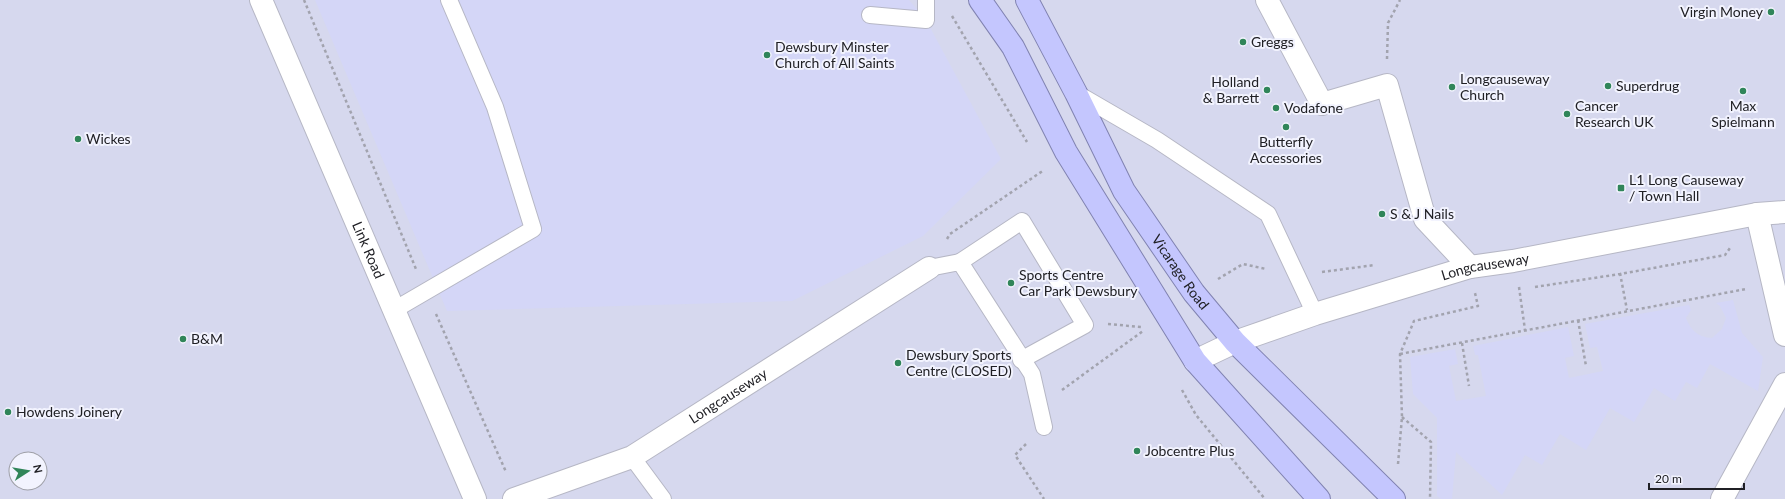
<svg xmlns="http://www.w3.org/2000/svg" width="1785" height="499" font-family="Lato,sans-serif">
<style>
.built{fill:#d6d8ee;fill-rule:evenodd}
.green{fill:#d4d6f7}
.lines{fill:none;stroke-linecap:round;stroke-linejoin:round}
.service-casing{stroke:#b6b7c5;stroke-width:18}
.pedestrian-casing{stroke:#b6b7c5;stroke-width:24}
.minor-casing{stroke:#b6b7c5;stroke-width:24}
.trunk-casing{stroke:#8183b1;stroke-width:24}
.path{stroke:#a2a3ae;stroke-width:2.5;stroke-dasharray:3 3;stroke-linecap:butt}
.service{stroke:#fff;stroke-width:16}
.pedestrian{stroke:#fff;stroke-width:22}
.minor{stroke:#fff;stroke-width:22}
.trunk{stroke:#c4c6fe;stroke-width:22}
.poi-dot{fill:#308559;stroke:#f2f3fe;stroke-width:1.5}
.labels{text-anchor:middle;stroke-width:4;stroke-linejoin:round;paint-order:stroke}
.poi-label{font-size:14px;fill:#202025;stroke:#f2f3fe;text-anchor:start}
.street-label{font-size:14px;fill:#202025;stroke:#f2f3fe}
</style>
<rect width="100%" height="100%" fill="#e4e5f4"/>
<path class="built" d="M0,0H1785V499H0ZM16,459H40V483H16Z"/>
<g class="green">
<polygon points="315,0 909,0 926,20 1001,159 923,236 792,301 447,311"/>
<path d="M1733,300L1742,333L1763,357L1758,391L1710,364L1697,388L1686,382L1675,401L1654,388L1634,422L1610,408L1586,450L1560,434L1542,465L1525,455L1502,495L1456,452L1452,499H1441L1437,496V418L1413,394L1410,357L1455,349L1458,364L1449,366L1456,401L1486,396L1478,355H1475L1473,346L1568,327L1574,356L1565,358L1569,378L1603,371L1597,347L1590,348L1585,324L1689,305L1691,310L1686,318C1691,331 1698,337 1712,338L1722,329L1726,318L1720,306L1716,303Z"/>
</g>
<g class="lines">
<g class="service-casing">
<g id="service">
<polyline points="870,15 926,20 926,0"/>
<polyline points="1076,93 1157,140 1268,214 1315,314"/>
<polyline points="960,262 1022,221 1085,325 1021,360"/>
<polyline points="929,268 960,262 1032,374 1044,427"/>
<polyline points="394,310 533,229 495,107 449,0"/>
<polyline points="632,457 663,499"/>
</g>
</g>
<g class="pedestrian-casing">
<polyline id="pedestrian" points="1267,0 1322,104 1387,85 1425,219 1470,267"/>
</g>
<g class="minor-casing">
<g id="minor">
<path id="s1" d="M261,0L475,499"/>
<polyline points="1757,214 1785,335"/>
<path id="s2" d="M1195,361L1235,342L1315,314L1470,267L1513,261L1757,214L1785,212"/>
<path id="s3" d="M514,499L632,457L929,268"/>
<polyline points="1722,499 1785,384"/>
</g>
</g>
<g class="trunk-casing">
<g id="trunk">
<polyline points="980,0 1013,47 1066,152 1195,361 1319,499"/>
<path id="s4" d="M1027,0L1076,93L1124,191L1194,293L1235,342L1394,499"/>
</g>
</g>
<g class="path">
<polyline points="304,0 416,269"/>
<polyline points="952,16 1027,142"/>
<polyline points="1387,59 1388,23 1400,0"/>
<polyline points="947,239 950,234 1044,170"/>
<polyline points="1322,272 1375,265"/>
<polyline points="1620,273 1627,310"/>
<polyline points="1218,279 1243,264 1266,269"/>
<polyline points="1519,287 1525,330"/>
<polyline points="1535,287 1620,274 1725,255 1730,248"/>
<polyline points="436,314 506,472"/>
<polyline points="1578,320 1586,366"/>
<polyline points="1108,324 1141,327"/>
<polyline points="1462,343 1469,386"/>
<polyline points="1400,354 1746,289"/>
<polyline points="1062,390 1143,331"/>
<polyline points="1182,390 1196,415 1265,499"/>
<polyline points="1402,417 1431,442 1430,499"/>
<polyline points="1026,444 1015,455 1044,499"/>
<polyline points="1398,464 1402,417 1400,354 1414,321 1478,306 1475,293"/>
</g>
<use href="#service" class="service"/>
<use href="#pedestrian" class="pedestrian"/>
<use href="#minor" class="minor"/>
<use href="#trunk" class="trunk"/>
</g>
<g class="poi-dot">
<circle cx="1771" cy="12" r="4"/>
<circle cx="1243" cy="42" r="4"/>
<circle cx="767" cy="55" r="4"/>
<circle cx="1608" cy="86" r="4"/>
<circle cx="1452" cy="87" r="4"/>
<circle cx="1267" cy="90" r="4"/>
<circle cx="1743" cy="91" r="4"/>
<circle cx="1276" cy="108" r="4"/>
<circle cx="1567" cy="114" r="4"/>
<circle cx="1286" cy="127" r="4"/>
<circle cx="78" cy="139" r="4"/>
<rect x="1617" y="184" width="8" height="8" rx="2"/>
<circle cx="1382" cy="214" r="4"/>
<circle cx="1011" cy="283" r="4"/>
<circle cx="183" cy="339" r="4"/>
<circle cx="898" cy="363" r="4"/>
<circle cx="8" cy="412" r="4"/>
<circle cx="1137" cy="451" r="4"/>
</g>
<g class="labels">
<g class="poi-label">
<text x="1763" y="17" text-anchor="end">Virgin Money</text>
<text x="1251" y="47">Greggs</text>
<text x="775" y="52">Dewsbury Minster<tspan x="775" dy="16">Church of All Saints</tspan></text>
<text x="1460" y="84">Longcauseway<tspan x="1460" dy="16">Church</tspan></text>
<text x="1259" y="87" text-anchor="end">Holland<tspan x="1259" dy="16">&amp; Barrett</tspan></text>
<text x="1616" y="91">Superdrug</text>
<text x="1575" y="111">Cancer<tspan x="1575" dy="16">Research UK</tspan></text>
<text x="1743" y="111" text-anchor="middle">Max<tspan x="1743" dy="16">Spielmann</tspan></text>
<text x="1284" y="113">Vodafone</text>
<text x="86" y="144">Wickes</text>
<text x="1286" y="147" text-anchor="middle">Butterfly<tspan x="1286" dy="16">Accessories</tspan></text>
<text x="1629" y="185">L1 Long Causeway<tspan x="1629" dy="16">/ Town Hall</tspan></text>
<text x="1390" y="219">S &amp; J Nails</text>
<text x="1019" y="280">Sports Centre<tspan x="1019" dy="16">Car Park Dewsbury</tspan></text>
<text x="191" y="344">B&amp;M</text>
<text x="906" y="360">Dewsbury Sports<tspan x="906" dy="16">Centre (CLOSED)</tspan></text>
<text x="16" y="417">Howdens Joinery</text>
<text x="1145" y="456">Jobcentre Plus</text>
</g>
<g class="street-label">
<text dy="5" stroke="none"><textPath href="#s1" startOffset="272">Link Road</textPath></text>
<text dy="5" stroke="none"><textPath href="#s2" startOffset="306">Longcauseway</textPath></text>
<text dy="5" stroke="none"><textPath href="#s4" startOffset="313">Vicarage Road</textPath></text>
<text dy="5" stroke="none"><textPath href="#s3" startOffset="239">Longcauseway</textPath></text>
</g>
</g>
<g transform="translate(28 471) rotate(78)"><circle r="19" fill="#f2f3fe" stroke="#9e9fa7"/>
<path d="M0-3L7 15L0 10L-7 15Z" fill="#308559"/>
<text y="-6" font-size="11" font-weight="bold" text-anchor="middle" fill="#202025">N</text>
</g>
<path d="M1649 483v6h95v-6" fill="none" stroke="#202025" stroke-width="2"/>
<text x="1655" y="483" font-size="12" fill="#202025" stroke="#f2f3fe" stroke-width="3" paint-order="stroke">20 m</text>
</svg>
